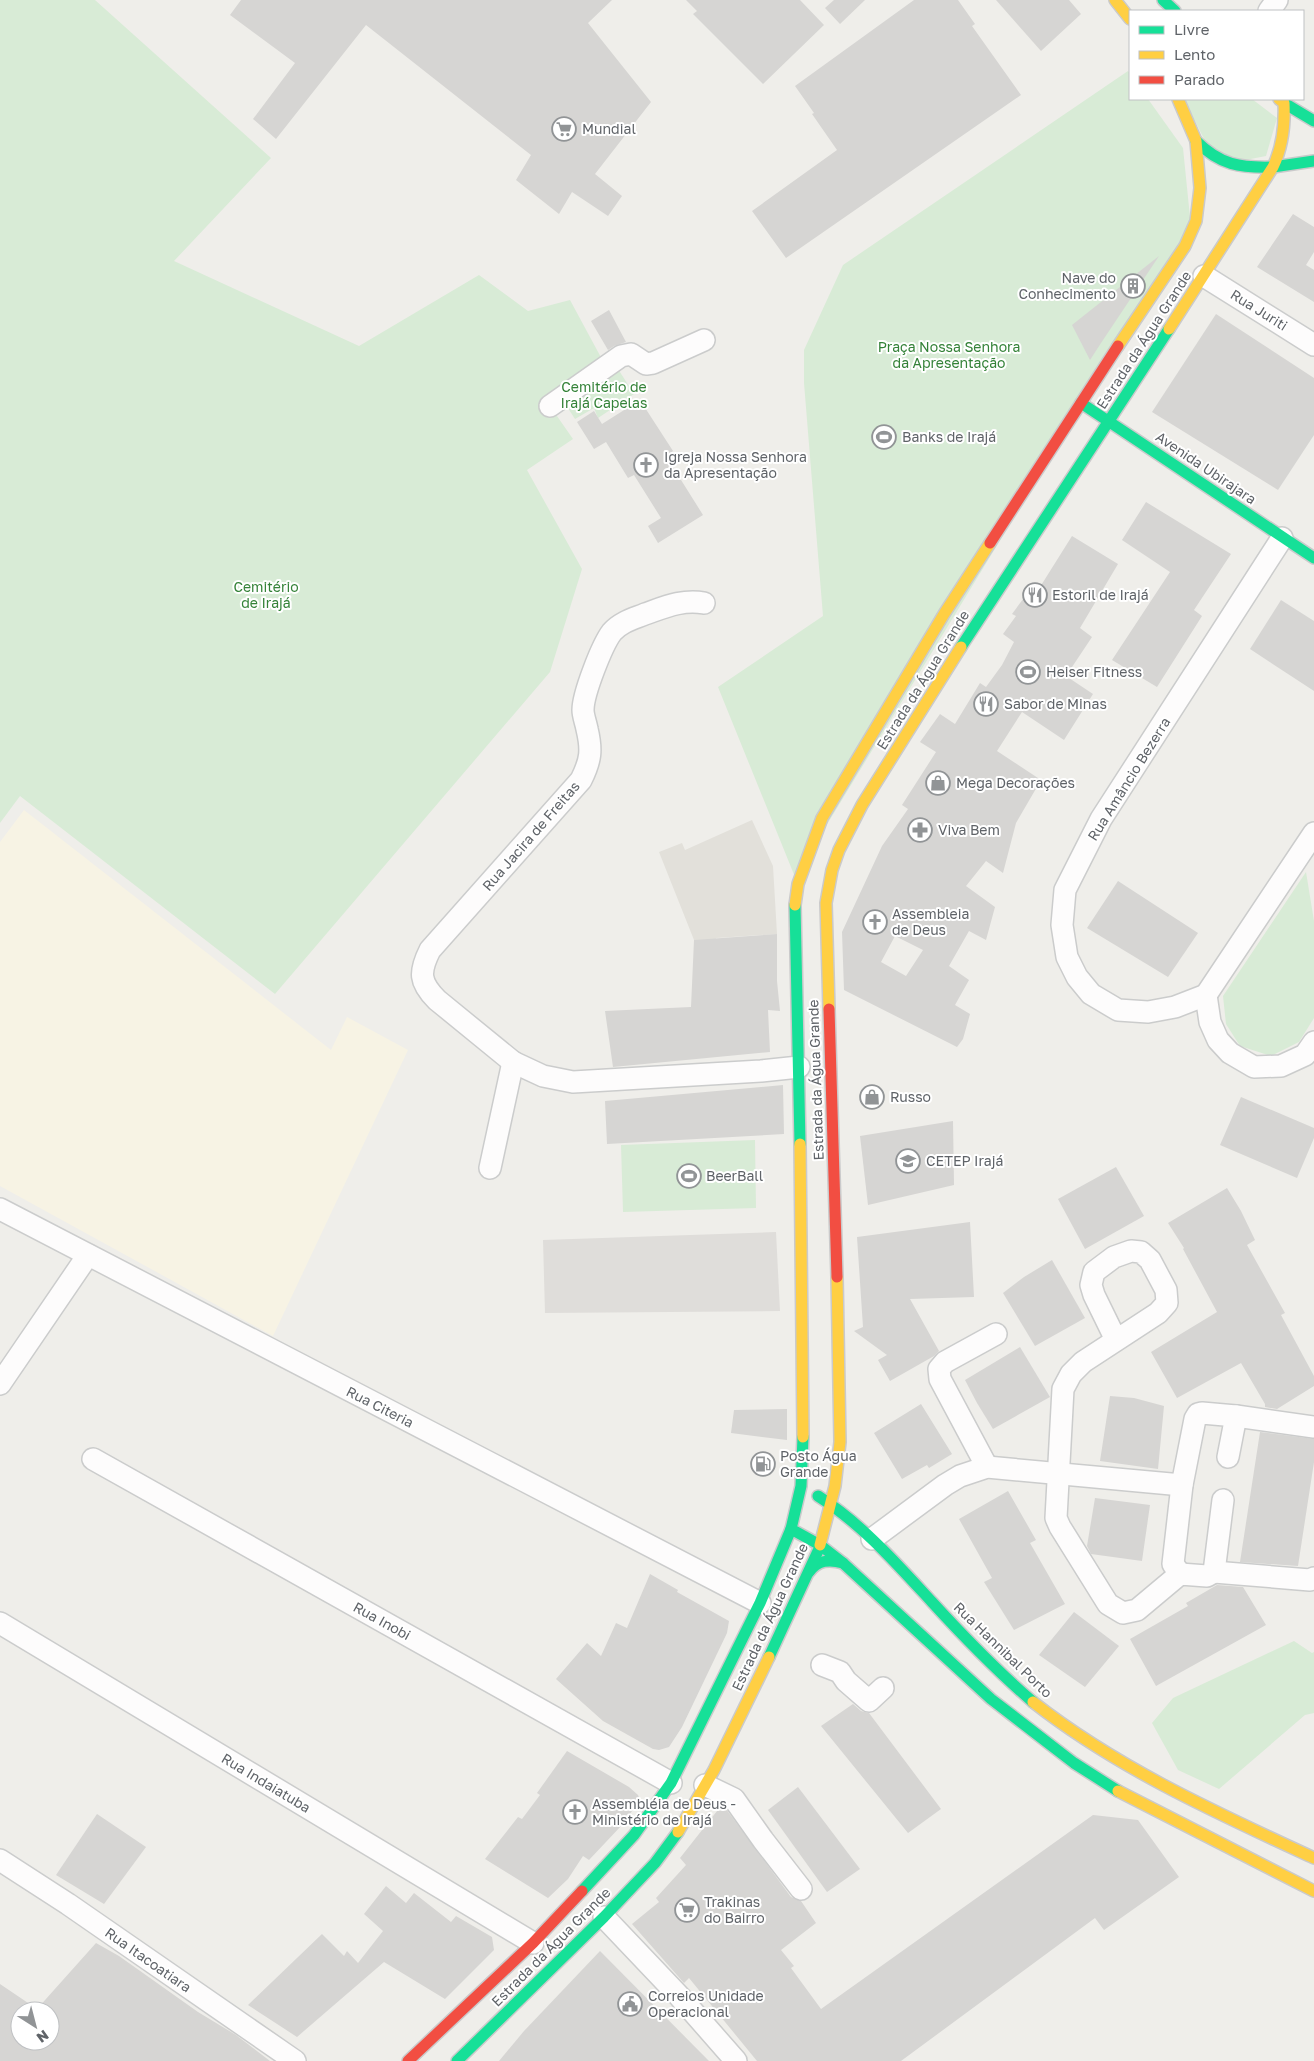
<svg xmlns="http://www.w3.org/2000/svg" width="1314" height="2061" font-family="'Golos Text',sans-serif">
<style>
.commercial{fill:#f7f3e4}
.industrial{fill:#dfddda}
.education{fill:#e2e0da}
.green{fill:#d8ebd6}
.building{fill:#d6d5d3;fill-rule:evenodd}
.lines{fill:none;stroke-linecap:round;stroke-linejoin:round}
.street-casing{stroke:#cbcccc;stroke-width:24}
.fast-casing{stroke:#cacacb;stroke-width:14}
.slow-casing{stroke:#cacacb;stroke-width:14}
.jam-casing{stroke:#cacacb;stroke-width:14}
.street{stroke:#fdfcfc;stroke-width:21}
.fast{stroke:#16e098;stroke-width:11}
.slow{stroke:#ffcf43;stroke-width:11}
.jam{stroke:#f24e42;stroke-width:11}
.labels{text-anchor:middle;stroke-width:4;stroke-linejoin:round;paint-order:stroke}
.poi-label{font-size:14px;fill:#5f6368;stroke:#fff;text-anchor:start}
.street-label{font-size:14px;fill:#5f6368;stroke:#fff}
.park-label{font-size:14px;fill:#348238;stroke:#fff}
</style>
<rect width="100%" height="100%" fill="#efeeea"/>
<polygon class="commercial" points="24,810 331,1050 347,1017 408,1050 273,1336 0,1186 0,842"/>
<polygon class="industrial" points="776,1232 780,1311 545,1313 543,1240"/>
<polygon class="education" points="752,820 773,866 777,934 716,938 715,941 694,940 659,852 682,843 685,850"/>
<g class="green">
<polygon points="0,0 95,0 271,158 174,261 359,346 479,275 528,311 570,300 604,363 550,406 573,439 527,470 582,569 550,672 275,994 20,796 0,823"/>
<polygon points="1128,71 1130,74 1130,99 1148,99 1183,148 1191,227 795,877 718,687 823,616 804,383 804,350 843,265"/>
<polygon points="1184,99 1252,99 1277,118 1266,156 1230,163 1207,145"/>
<polygon points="618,369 634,394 598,418 594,408 575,419 564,402"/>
<polygon points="1306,872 1314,921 1314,1018 1299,1042 1271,1056 1240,1046 1226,1024 1223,996"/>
<polygon points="755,1140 756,1208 623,1212 621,1145"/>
<polygon points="1294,1641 1312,1653 1314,1652 1314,1713 1305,1715 1219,1789 1178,1770 1152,1723 1173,1698"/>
</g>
<g class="building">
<polygon points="241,0 612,0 588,23 651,102 595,174 622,196 608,216 572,192 559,214 516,180 531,155 366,25 276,139 253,119 295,63 230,15"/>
<polygon points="686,0 800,0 824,25 763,84 693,14 697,11"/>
<polygon points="834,0 865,0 840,24 825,8"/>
<polygon points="914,0 958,0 975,24 972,26 1021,95 786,258 752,211 837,150 812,114 814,113 795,86"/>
<polygon points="996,0 1069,0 1081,14 1041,51"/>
<polygon points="1293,214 1314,227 1314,252 1306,265 1314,270 1314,302 1257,267"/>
<polygon points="1159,256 1101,343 1090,360 1072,325"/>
<polygon points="609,310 626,342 614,346 608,350 591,321"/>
<polygon points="1216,314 1314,378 1314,435 1278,490 1152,412"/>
<polygon points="640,400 673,451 666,456 703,515 658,543 648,526 661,518 634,475 628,478 606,442 594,449 577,422 594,411 602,424"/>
<polygon points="1146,502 1231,554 1194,610 1202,616 1157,687 1112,660 1170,572 1122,540"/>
<path d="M1072,536L1118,564L1080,628L1092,637L1066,676L1093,694L1064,740L1022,712L997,751L1041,780L1016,823L1003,873L986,861L966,886L995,907L986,940L969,931L949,966L969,980L955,1005L970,1014L963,1039L957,1047L844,990L842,932L882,846L908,809L902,805L936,752L920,742L940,714L955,724L980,683L986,687L1002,665L1014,642L1003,634L1016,616L1012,614L1029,591L1035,595ZM895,936L923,950L906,976L881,962Z"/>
<polygon points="1281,600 1314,621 1314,691 1250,649"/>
<polygon points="1118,881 1198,933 1168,977 1087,928"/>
<polygon points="777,934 777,981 780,1011 768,1010 770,1052 613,1067 605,1011 691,1007 694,940"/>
<polygon points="783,1085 784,1134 607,1144 605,1101"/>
<polygon points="1241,1097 1314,1128 1314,1138 1297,1178 1220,1145"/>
<polygon points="953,1121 954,1185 868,1205 860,1136"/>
<polygon points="1116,1167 1144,1216 1085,1249 1058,1199"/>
<polygon points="1227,1188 1241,1211 1255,1240 1247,1245 1285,1313 1281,1315 1314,1376 1314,1386 1277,1409 1265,1407 1265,1404 1241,1363 1177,1398 1151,1352 1217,1312 1183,1249 1184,1248 1168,1223"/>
<polygon points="970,1222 974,1297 910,1299 939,1351 934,1356 890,1381 878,1360 887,1355 854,1331 863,1327 857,1237"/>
<polygon points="1052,1260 1085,1318 1035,1346 1003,1293 1024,1277"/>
<polygon points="1020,1347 1050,1397 993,1429 977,1403 965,1380"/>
<polygon points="1110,1396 1134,1398 1164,1406 1158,1469 1100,1461"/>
<polygon points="921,1404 952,1454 929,1468 927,1465 902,1479 874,1433"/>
<polygon points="787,1409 787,1440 731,1433 734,1410"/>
<polygon points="1260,1432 1314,1439 1314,1462 1298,1566 1240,1562"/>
<polygon points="1008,1491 1036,1540 1030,1543 1065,1604 1014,1630 984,1582 992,1578 959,1519"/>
<polygon points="1095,1498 1150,1505 1142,1561 1091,1554 1087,1546"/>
<polygon points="650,1574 678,1590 677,1592 729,1621 727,1633 682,1727 669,1747 659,1750 653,1749 603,1721 556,1679 587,1643 601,1656 616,1623 627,1628"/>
<polygon points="1217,1585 1243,1587 1266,1625 1156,1686 1130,1639 1188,1606 1186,1603"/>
<polygon points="1074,1612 1119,1646 1085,1687 1039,1655"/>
<polygon points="853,1704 861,1711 869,1713 941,1809 908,1833 821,1726"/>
<polygon points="567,1751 629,1787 638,1795 640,1800 622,1825 589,1860 583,1856 568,1879 548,1898 485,1859 518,1817 522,1819 540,1795 537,1793"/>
<polygon points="798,1787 860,1869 827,1892 768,1810"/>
<polygon points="721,1806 726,1809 791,1897 801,1901 816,1923 781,1950 794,1966 791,1968 821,2009 1093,1815 1138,1820 1179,1877 1104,1930 1095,1918 901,2061 757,2061 689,1978 684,1983 632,1924 659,1902 656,1898 686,1865 680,1858"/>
<polygon points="97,1814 146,1847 104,1904 56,1875"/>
<polygon points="386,1886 406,1903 414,1893 451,1922 456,1916 492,1937 494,1950 445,1999 384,1962 297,2037 248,2005 322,1934 344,1956 347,1951 358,1963 383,1931 364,1914"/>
<path d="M96,1943L119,1956L198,2012L236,2035L270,2061H0V1984L37,2009ZM20,2011H50V2041H20Z"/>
<polygon points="600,1951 709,2061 499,2061 524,2031"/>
</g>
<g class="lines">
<g class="street-casing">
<g id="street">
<polyline points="1269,11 1277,0"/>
<polyline points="1204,276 1314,345"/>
<polyline points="550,406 621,356 631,354 646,364 653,363 704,340"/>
<polyline points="1282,538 1101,819 1065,890 1062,925 1067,957 1077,977 1091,994 1118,1010 1148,1012 1175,1007 1206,995 1314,833"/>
<path d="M704,603C683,599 665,607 645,614C633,619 621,622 612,632C602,645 583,694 583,710C583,716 586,723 587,729C592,750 591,760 581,780L430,950C419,972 419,982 437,1000L513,1062L543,1076L573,1082L761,1071L799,1067"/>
<polyline points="1206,995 1210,1022 1218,1040 1230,1053 1254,1067 1281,1066 1305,1055 1314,1042"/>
<polyline points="490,1168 513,1062"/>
<polyline points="0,1209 760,1603"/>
<polyline points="1116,1340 1094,1295 1091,1285 1094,1272 1114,1257 1131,1251 1141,1252 1150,1260 1166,1290 1167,1303 1158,1313 1083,1362 1071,1374 1063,1389 1056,1518 1060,1527 1108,1604 1123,1613 1137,1610 1180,1574 1207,1576 1214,1572 1223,1500"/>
<polyline points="0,1384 88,1255"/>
<polyline points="1236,1416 1314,1427"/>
<polyline points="93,1459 671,1783"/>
<polyline points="987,1467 940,1379 939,1369 945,1362 996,1334"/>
<polyline points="872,1539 945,1485 960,1476 987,1467 1182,1485"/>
<polyline points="1214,1572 1310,1580 1314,1578"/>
<polyline points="1180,1574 1173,1564 1182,1485 1195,1419 1198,1414 1202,1413 1236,1416 1228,1457"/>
<polyline points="0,1623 533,1943"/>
<polyline points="822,1665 840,1672 846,1681 869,1701 883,1688"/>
<polyline points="705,1785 734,1799 763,1840 801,1889"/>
<polyline points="0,1860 68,1904 295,2061"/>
<polyline points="604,1917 680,1997 736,2061"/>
</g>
</g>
<g class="fast-casing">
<g id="fast">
<polyline points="1163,0 1175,11"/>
<polyline points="1284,103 1314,121"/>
<path d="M1196,141C1220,165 1240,168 1273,167"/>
<polyline points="1273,167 1314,161"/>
<polyline points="1081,403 1314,558"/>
<polyline points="961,647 1169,329"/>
<polyline points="795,905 800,1144"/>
<polyline points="803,1437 801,1486 791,1529 820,1545 843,1563 991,1699 1074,1763 1118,1791"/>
<path d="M818,1496C862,1524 897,1564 932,1602C964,1637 997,1671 1033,1702"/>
<path d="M809,1572C818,1560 829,1559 843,1563"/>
<polyline points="769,1657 818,1551"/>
<polyline points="582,1891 634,1835 671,1783 760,1603 791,1529"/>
<polyline points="457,2061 604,1917 655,1863 678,1832"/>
</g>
</g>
<g class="slow-casing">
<g id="slow">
<polyline points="1115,0 1130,19"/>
<path d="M1169,329L1273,167C1283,146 1285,126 1284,103L1279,99"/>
<polyline points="1118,346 1185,246 1196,221 1200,188 1196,141 1178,99"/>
<polyline points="795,905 798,884 822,818 944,614 990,543"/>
<polyline points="829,1009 826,903 832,870 839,850 862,805 961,647"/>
<polyline points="800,1144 803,1437"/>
<polyline points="820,1545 835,1486 840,1442 837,1277"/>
<path d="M1033,1702C1117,1768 1217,1813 1314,1858"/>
<polyline points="1118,1791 1314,1891"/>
<polyline points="678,1832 714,1770 769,1657"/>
</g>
</g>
<g class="jam-casing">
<g id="jam">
<polyline points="990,543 1118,346"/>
<polyline points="829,1009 837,1277"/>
<polyline points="408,2061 533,1943 582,1891"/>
</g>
</g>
<use href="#street" class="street"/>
<use href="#fast" class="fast"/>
<use href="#slow" class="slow"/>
<use href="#jam" class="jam"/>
</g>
<defs>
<g id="supermarket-ring" transform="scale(1.25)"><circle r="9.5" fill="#fff" stroke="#919496" stroke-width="1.5"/><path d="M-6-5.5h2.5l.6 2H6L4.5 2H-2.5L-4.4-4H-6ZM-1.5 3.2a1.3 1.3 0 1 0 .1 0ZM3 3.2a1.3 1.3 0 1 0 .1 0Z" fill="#919496"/></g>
<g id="building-ring" transform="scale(1.25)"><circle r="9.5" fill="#fff" stroke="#919496" stroke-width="1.5"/><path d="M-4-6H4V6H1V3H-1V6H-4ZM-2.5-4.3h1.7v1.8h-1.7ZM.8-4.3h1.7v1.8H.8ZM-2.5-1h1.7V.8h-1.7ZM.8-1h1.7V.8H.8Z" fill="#919496"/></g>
<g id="stadium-ring" transform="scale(1.25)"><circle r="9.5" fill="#fff" stroke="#919496" stroke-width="1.5"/><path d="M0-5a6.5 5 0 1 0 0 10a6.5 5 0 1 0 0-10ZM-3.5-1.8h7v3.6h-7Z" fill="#919496"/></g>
<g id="church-ring" transform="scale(1.25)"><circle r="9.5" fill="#fff" stroke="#919496" stroke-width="1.5"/><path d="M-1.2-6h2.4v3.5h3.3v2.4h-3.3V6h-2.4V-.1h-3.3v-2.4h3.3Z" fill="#919496"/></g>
<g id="restaurant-ring" transform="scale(1.25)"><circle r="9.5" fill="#fff" stroke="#919496" stroke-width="1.5"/><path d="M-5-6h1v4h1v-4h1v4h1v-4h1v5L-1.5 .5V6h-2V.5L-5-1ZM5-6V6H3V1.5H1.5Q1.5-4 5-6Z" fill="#919496"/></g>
<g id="shop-ring" transform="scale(1.25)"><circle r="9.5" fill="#fff" stroke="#919496" stroke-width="1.5"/><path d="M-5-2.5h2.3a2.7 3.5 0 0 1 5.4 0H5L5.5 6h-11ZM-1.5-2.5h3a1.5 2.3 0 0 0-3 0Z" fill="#919496"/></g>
<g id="pharmacy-ring" transform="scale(1.25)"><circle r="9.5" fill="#fff" stroke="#919496" stroke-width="1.5"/><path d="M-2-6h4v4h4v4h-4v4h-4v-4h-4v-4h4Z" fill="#919496"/></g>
<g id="school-ring" transform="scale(1.25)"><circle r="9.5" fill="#fff" stroke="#919496" stroke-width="1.5"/><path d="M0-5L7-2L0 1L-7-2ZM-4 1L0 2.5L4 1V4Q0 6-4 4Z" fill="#919496"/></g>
<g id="fuel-ring" transform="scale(1.25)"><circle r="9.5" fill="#fff" stroke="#919496" stroke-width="1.5"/><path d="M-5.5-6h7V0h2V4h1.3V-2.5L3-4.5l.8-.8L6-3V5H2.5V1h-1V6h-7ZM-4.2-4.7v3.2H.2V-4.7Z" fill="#919496"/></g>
<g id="civic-ring" transform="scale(1.25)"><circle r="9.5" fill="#fff" stroke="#919496" stroke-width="1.5"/><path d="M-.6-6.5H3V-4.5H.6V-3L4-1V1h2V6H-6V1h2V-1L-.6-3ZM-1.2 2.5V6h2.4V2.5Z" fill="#919496"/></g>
</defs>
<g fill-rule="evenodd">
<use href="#supermarket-ring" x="564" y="129"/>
<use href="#building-ring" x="1133" y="286"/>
<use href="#stadium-ring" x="884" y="437"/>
<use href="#church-ring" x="646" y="465"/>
<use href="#restaurant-ring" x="1035" y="595"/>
<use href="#stadium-ring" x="1028" y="672"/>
<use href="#restaurant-ring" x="986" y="704"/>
<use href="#shop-ring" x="938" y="783"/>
<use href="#pharmacy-ring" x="920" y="830"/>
<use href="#church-ring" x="875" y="922"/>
<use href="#shop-ring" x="872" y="1097"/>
<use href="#school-ring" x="908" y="1161"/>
<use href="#stadium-ring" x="689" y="1176"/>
<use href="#fuel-ring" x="763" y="1464"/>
<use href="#church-ring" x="575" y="1812"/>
<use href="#supermarket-ring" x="687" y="1910"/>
<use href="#civic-ring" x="630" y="2004"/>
</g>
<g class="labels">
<g class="poi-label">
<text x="582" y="134">Mundial</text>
<text x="1116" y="283" text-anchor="end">Nave do<tspan x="1116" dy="16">Conhecimento</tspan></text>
<text x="902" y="442">Banks de Irajá</text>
<text x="664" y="462">Igreja Nossa Senhora<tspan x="664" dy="16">da Apresentação</tspan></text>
<text x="1052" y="600">Estoril de Irajá</text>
<text x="1046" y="677">Heiser Fitness</text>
<text x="1004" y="709">Sabor de Minas</text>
<text x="956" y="788">Mega Decorações</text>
<text x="938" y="835">Viva Bem</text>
<text x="892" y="919">Assembleia<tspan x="892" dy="16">de Deus</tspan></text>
<text x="890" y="1102">Russo</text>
<text x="926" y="1166">CETEP Irajá</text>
<text x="706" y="1181">BeerBall</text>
<text x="780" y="1461">Posto Água<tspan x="780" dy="16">Grande</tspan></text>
<text x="592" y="1809">Assembléia de Deus -<tspan x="592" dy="16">Ministério de Irajá</tspan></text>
<text x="704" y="1907">Trakinas<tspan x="704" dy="16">do Bairro</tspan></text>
<text x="648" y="2001">Correios Unidade<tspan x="648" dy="16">Operacional</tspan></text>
</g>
<g class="street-label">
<text transform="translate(1259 310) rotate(32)" y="5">Rua Juriti</text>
<text transform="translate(1144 340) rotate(-57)" y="5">Estrada da Água Grande</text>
<text transform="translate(1206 468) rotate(34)" y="5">Avenida Ubirajara</text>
<text transform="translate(923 680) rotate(-58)" y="5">Estrada da Água Grande</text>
<text transform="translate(1129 779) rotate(-58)" y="5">Rua Amâncio Bezerra</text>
<text transform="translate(531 836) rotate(-49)" y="5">Rua Jacira de Freitas</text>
<text transform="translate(816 1080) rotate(-92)" y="5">Estrada da Água Grande</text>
<text transform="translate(380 1407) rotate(27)" y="5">Rua Citeria</text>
<text transform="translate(770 1617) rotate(-65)" y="5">Estrada da Água Grande</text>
<text transform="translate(382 1621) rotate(29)" y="5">Rua Inobi</text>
<text transform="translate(1003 1650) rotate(44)" y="5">Rua Hannibal Porto</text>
<text transform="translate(266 1783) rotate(31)" y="5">Rua Indaiatuba</text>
<text transform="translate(551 1947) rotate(-45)" y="5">Estrada da Água Grande</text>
<text transform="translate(148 1960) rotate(35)" y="5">Rua Itacoatiara</text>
</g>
<g class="park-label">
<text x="949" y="352">Praça Nossa Senhora<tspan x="949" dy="16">da Apresentação</tspan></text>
<text x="604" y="392">Cemitério de<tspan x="604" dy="16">Irajá Capelas</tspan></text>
<text x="266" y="592">Cemitério<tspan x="266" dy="16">de Irajá</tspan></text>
</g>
</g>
<rect x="1129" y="10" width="175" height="90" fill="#ffffff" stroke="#bfc1c3"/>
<rect x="1139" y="26" width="25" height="8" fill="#16e098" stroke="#bfc1c3"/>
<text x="1174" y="35" font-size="15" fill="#5f6368">Livre</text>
<rect x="1139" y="51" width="25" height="8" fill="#ffcf43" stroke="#bfc1c3"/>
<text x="1174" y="60" font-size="15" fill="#5f6368">Lento</text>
<rect x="1139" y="76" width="25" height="8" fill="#f24e42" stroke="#bfc1c3"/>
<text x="1174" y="85" font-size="15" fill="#5f6368">Parado</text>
<g transform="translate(35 2026) rotate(144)"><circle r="24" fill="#ffffff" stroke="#bfc1c3"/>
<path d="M0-4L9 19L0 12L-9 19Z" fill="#919496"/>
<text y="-8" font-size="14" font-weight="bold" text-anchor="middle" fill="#5f6368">N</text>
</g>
</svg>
